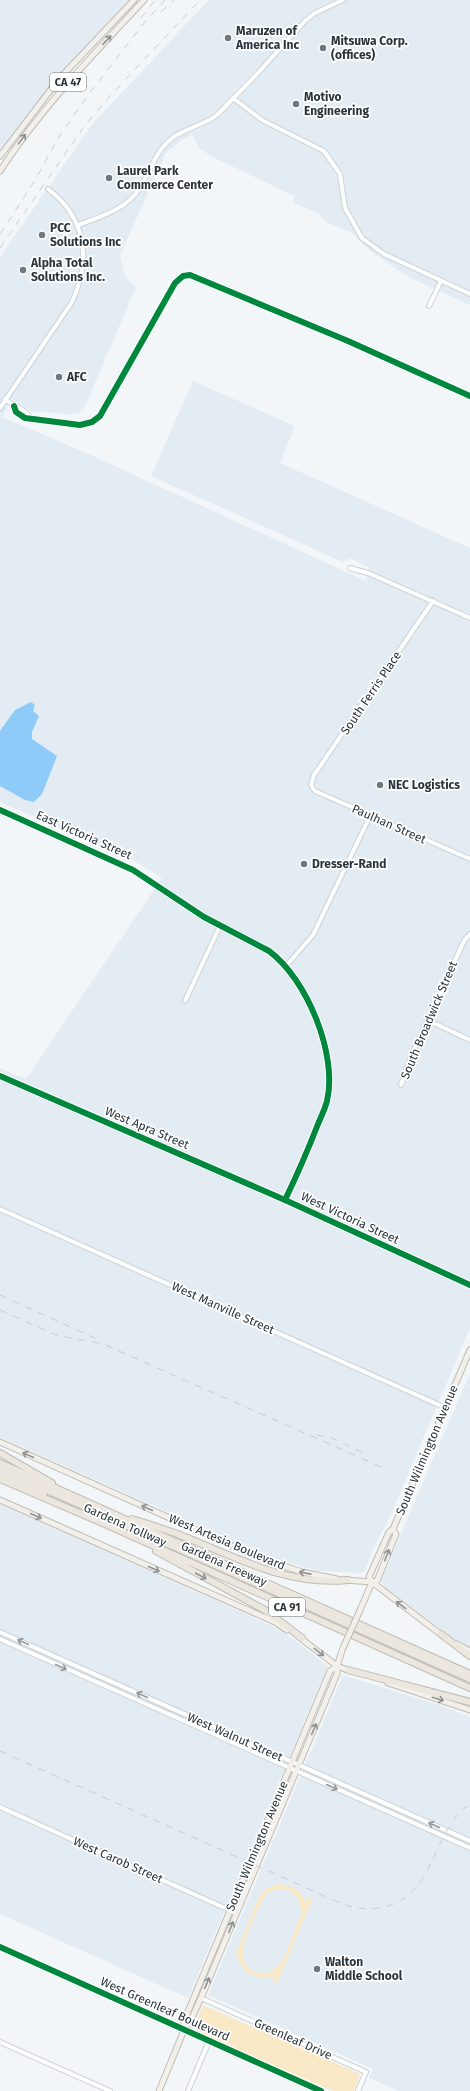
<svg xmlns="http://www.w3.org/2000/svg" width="470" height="2091" font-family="'Fira Sans',sans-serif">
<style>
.built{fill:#e3ebf3}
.green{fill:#f9e9c6;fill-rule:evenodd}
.water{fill:#8ecbf9}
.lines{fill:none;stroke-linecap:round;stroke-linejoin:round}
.minor-casing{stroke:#cdd2d8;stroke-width:6}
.major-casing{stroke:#bfbcb4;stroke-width:7}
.highway-casing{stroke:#bfbcb4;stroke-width:8}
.minor{stroke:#fdfefe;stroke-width:4}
.major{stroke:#f3f0eb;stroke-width:5}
.highway{stroke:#ebe7de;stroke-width:6}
.rail{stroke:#cacccd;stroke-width:1;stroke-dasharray:7 7;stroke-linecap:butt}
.major-bridge-casing{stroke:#bfbcb4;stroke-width:7;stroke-linecap:butt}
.major-bridge{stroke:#f3f0eb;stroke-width:5}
.cycleway-casing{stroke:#fff;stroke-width:8}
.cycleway{stroke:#00873e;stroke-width:6}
.oneway{stroke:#8e9294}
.oneway2{stroke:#8a8e8d}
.oneway3{stroke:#94999d}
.poi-dot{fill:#70787e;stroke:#fff;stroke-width:1.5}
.labels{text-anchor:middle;stroke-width:3.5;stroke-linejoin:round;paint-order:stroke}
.shield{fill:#fff;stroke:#6a7176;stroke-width:1}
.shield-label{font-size:11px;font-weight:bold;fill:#2a343c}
.poi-label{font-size:12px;font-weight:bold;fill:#2a343c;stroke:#fff;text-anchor:start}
.street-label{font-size:12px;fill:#2a343c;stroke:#fff}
</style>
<rect width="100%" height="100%" fill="#f3f6f9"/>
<g class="built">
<polygon points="0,0 130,0 37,103 0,154"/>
<polygon points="209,0 470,0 470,305 408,277 367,249 351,232 326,222 319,214 293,202 294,196 211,156 200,149 192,135 183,139 166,153 120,255 124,274 128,280 136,287 85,406 78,413 69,414 31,411 12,399 2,417 84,452 366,581 368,567 349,558 343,562 151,476 193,381 295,426 280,463 470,548 470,1328 389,1519 374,1547 364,1572 361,1573 319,1571 275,1560 0,1437 0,1068 26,1079 162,878 138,863 0,802 0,257 93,123"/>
<polygon points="470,1373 470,1648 463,1645 383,1586 381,1581"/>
<polygon points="0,1503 283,1631 328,1666 188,1998 0,1914"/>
<polygon points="343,1675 439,1705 470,1717 470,2091 398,2091 369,2078 373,2069 208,1995"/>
</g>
<g class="green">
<path d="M277,1884C291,1884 301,1890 306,1903L309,1897L313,1898L277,1983L272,1981L275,1975C256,1982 237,1972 237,1951L258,1899L264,1890ZM277,1889C293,1888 302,1898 301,1914C296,1927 287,1955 279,1965C275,1970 267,1974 260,1973C224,1968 255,1917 263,1899L266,1894Z"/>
<polygon points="205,2006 360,2074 354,2091 333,2091 197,2031 195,2025 202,2007"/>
</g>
<polygon class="water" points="31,702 35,705 33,711 39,716 32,732 32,739 57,756 42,794 34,802 25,800 0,786 0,731 15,710"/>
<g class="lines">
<g class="minor-casing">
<g id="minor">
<polyline points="233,98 262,120 324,151 340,174 345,208 362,238 384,254 470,294"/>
<path d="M78,225C100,217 127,209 140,188C150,172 155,152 171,139C184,128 203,126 217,115L257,74L305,21L315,13L343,0"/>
<polyline points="429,306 441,281"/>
<path d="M5,399C13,406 24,408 30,417"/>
<polyline points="14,406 16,412 25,418 80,425 92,422 100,416 175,283 183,276 190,275 348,341 470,396"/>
<path d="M0,408L72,302C91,261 87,218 48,189"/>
<polyline points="350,568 368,573 470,618"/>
<polyline points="433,601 314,775 311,785 315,791 470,859"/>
<path d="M0,810L133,870L204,917L269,951C307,979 338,1055 327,1101C325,1109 321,1117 318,1124C308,1150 297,1175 285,1200"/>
<polyline points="287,965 313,935 370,816"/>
<polyline points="185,1001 220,926"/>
<polyline points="427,1020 470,1040"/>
<polyline points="0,1076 285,1200 470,1285"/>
<polyline points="401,1085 413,1052 464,941 470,934"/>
<polyline points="0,1209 446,1408"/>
<polyline points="0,1632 470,1841"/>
<polyline points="0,1639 470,1848"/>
<polyline points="0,1807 236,1913"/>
<polyline points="0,1947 321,2091"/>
<polyline points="201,1998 366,2072 358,2091"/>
<polyline points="0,2042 110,2091"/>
<polyline points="188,2091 209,2041"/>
</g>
</g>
<g class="major-casing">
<g id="major">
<polyline points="0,156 59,79 134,0"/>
<path d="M0,171C41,108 93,55 144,0"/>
<polyline points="0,1442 259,1558 302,1572 337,1579"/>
<polyline points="0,1500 275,1622 287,1630"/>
<polyline points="345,1580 372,1582 443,1636"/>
<polyline points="372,1582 377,1581 396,1534 393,1529"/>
<polyline points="361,1608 372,1582 369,1577 389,1532 393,1529 470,1350"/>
<polyline points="299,1637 337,1666 350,1671"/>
<polyline points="457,1644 470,1651"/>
<polyline points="388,1683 470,1710"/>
<polyline points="184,2030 184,2021 330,1671 337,1666"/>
<polyline points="159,2091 184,2030 189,2024 201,1998 337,1674 337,1666 343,1648"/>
</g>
</g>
<g class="highway-casing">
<g id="highway">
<polyline points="0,1453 52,1483"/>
<polyline points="0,1463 470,1674"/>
<polyline points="0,1469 470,1679"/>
<polyline points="0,1474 44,1493"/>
<polyline points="0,1479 105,1524 470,1688"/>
<path d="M132,1519C151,1525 171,1531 190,1539C241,1560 290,1586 348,1580"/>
<polyline points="156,1551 265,1610 302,1638"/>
<polyline points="441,1634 470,1656"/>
<polyline points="348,1670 470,1702"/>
</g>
</g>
<use href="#minor" class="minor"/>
<use href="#major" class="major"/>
<use href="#highway" class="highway"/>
<g class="rail">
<polyline points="161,12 174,0"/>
<polyline points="141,18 155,0"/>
<polyline points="0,234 34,182 60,135 91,91 144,23 165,0"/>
<polyline points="0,248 83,128 110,96 200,0"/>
<polyline points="0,1295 97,1339"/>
<polyline points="0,1310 56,1335 103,1344 388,1470"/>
<polyline points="317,1435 332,1438 365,1454"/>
<path d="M0,1751L340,1903C356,1909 372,1911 388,1906C438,1890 431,1830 470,1804"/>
</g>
<g class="major-bridge-casing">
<polyline id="major-bridge" points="343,1648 361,1608"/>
</g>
<use href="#major-bridge" class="major-bridge"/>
<g class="cycleway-casing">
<g id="cycleway">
<polyline points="14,406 16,412 25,418 80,425 92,422 100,416 175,283 183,276 190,275 348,341 470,396"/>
<path d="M0,810L133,870L204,917L269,951C307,979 338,1055 327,1101C325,1109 321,1117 318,1124C308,1150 297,1175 285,1200"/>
<polyline points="0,1076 285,1200 470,1285"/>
<polyline points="0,1947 321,2091"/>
</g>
</g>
<use href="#cycleway" class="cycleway"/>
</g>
<defs><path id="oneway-shaft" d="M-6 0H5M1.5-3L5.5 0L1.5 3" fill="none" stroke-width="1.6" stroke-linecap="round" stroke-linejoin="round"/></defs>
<g class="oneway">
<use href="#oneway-shaft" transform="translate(107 40) rotate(-47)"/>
<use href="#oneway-shaft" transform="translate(22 139) rotate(-54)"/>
<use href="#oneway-shaft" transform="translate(28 1455) rotate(-156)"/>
<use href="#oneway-shaft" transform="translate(147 1508) rotate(-156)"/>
<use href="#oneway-shaft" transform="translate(36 1516) rotate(24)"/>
<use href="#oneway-shaft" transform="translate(387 1555) rotate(-68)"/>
<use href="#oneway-shaft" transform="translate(154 1569) rotate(24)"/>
<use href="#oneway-shaft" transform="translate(305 1573) rotate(-169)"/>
<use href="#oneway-shaft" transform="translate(401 1605) rotate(-143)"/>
<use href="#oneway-shaft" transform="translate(319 1652) rotate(38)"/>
<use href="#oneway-shaft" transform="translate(438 1699) rotate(17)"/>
<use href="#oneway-shaft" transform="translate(314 1729) rotate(-67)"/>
<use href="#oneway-shaft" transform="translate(231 1927) rotate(-68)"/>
<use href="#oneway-shaft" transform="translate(207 1983) rotate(-67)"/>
</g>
<use class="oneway2" href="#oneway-shaft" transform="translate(201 1576) rotate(28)"/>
<g class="oneway3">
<use href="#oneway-shaft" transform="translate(23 1642) rotate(-156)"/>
<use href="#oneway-shaft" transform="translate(61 1667) rotate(24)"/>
<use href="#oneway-shaft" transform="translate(142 1695) rotate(-156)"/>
<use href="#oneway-shaft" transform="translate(332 1787) rotate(24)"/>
<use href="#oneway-shaft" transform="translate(434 1825) rotate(-156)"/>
</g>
<g class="poi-dot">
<circle cx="228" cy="38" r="4"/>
<circle cx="323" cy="48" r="4"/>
<circle cx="296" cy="104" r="4"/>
<circle cx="109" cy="178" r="4"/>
<circle cx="42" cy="235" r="4"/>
<circle cx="23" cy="270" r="4"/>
<circle cx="59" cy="377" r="4"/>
<circle cx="380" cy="785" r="4"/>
<circle cx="304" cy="864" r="4"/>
<circle cx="317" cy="1969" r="4"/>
</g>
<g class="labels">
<g class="shield">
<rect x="50" y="73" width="36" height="18" rx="3"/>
<rect x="269" y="1598" width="36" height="18" rx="3"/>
</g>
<g class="shield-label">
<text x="68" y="86">CA 47</text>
<text x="287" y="1611">CA 91</text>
</g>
<g class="poi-label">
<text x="236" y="35">Maruzen of<tspan x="236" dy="14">America Inc</tspan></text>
<text x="331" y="45">Mitsuwa Corp.<tspan x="331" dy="14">(offices)</tspan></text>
<text x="304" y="101">Motivo<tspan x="304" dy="14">Engineering</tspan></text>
<text x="117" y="175">Laurel Park<tspan x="117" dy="14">Commerce Center</tspan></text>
<text x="50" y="232">PCC<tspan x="50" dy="14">Solutions Inc</tspan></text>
<text x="31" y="267">Alpha Total<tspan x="31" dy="14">Solutions Inc.</tspan></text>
<text x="67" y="381">AFC</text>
<text x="388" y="789">NEC Logistics</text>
<text x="312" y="868">Dresser-Rand</text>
<text x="325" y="1966">Walton<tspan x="325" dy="14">Middle School</tspan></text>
</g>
<g class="street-label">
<text transform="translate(371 693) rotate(-56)" y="4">South Ferris Place</text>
<text transform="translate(389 824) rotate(24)" y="4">Paulhan Street</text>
<text transform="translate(84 835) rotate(24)" y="4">East Victoria Street</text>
<text transform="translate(429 1020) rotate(-67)" y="4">South Broadwick Street</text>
<text transform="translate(147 1128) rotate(23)" y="4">West Apra Street</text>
<text transform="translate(350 1218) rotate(25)" y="4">West Victoria Street</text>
<text transform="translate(223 1308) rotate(24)" y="4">West Manville Street</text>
<text transform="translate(427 1450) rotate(-67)" y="4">South Wilmington Avenue</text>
<text transform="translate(125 1525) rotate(24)" y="4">Gardena Tollway</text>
<text transform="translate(227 1542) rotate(23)" y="4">West Artesia Boulevard</text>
<text transform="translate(224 1564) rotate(24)" y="4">Gardena Freeway</text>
<text transform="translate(235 1737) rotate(24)" y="4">West Walnut Street</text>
<text transform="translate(257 1846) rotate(-67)" y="4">South Wilmington Avenue</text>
<text transform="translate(118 1860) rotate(24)" y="4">West Carob Street</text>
<text transform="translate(165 2009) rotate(24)" y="4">West Greenleaf Boulevard</text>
<text transform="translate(293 2039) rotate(24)" y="4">Greenleaf Drive</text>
</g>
</g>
</svg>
